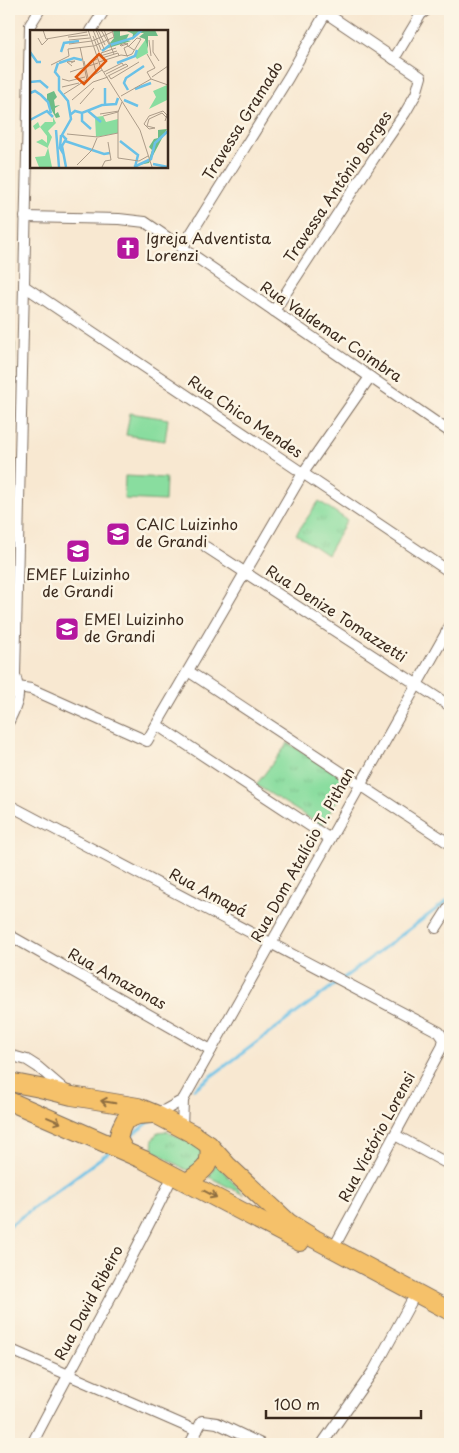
<svg xmlns="http://www.w3.org/2000/svg" width="459" height="1453" font-family="'Playpen Sans',sans-serif">
<style>
.grass{fill:url(#grass-tufts);stroke:#62845e}
.garden{fill:#89dd9f;stroke:#62845e}
.lines{fill:none;stroke-linecap:round;stroke-linejoin:round}
.stream{stroke:#6ac1e7;stroke-width:3}
.street-casing{stroke:#7d6c5d;stroke-width:12}
.highway-casing{stroke:#7d6c5d;stroke-width:20}
.street{stroke:#fff;stroke-width:10}
.highway{stroke:#f5c16b;stroke-width:18}
.oneway{stroke:#8f6e41}
.labels{text-anchor:middle;stroke-width:5;stroke-linejoin:round;paint-order:stroke}
.street-label{font-size:15px;fill:#3b2a1e;stroke:#fcf5e5}
.poi-label{font-size:15px;fill:#3b2a1e;stroke:#fcf5e5;text-anchor:start}
.inset-river{fill:none;stroke:#6ac1e7;stroke-width:2.5}
.inset-road{fill:none;stroke:#ac9c89;stroke-width:1}
.view{fill:#df570d;fill-opacity:0.15;stroke:#df570d;stroke-width:2.5}
.inset-edge{fill:none;stroke:#3b2a1e;stroke-width:2.5}
</style>
<defs>
<pattern id="grass-tufts" width="24" height="20" patternUnits="userSpaceOnUse" patternTransform="scale(1.25)"><rect width="24" height="20" fill="#89dd9f"/><path d="M3 7l-1-3M5 7V3M7 7l1-3M15 17l-1-3M17 17v-4M19 17l1-3" fill="none" stroke="#77be88"/></pattern>
</defs>
<rect width="100%" height="100%" fill="#fcf5e5"/>
<filter id="ink" filterUnits="userSpaceOnUse"><feTurbulence type="fractalNoise" baseFrequency=".02" numOctaves="2"/><feDisplacementMap in="SourceGraphic" scale="10" xChannelSelector="R" yChannelSelector="G"/><feConvolveMatrix kernelMatrix="1 2 1 2 8 2 1 2 1" color-interpolation-filters="sRGB"/></filter>
<filter id="wash" filterUnits="userSpaceOnUse"><feTurbulence type="fractalNoise" baseFrequency=".0096" numOctaves="4" result="noise"/><feDisplacementMap in="SourceGraphic" scale="20" xChannelSelector="R" yChannelSelector="G"/><feGaussianBlur stdDeviation="1.12" result="paint"/><feColorMatrix in="noise" values="0 0 0 0 0 0 0 0 0 0 0 0 0 0 0 0 0 1.4 0 .05"/><feComposite in="paint" operator="in"/></filter>
<g filter="url(#wash)">
<rect width="100%" height="100%" fill="#f8e8d1"/>
<g class="grass">
<polygon points="9,343 15,343 12,462 9,462"/>
<polygon points="319,501 347,520 327,555 296,534"/>
<polygon points="288,743 348,781 322,826 256,785"/>
<path d="M166,1131L200,1147L203,1154L197,1168L186,1170L156,1152C150,1144 152,1139 158,1132Z"/>
<polygon points="216,1163 244,1195 209,1177"/>
</g>
<g class="garden">
<polygon points="130,413 168,419 165,441 126,435"/>
<polygon points="125,476 166,478 165,501 124,499"/>
</g>
<g class="lines">
<g class="stream">
<polyline points="194,1089 450,899"/>
<polyline points="126,1139 151,1121"/>
<polyline points="9,1226 109,1152"/>
</g>
</g>
</g>
<g filter="url(#ink)">
<g class="lines">
<g class="street-casing">
<g id="street">
<polyline points="91,31 105,9"/>
<polyline points="394,59 421,14 428,9"/>
<polyline points="25,217 119,219 145,222 450,432"/>
<polyline points="182,248 288,78 328,9"/>
<polyline points="24,286 450,572"/>
<polyline points="274,311 374,158 405,113 416,94 421,77 320,9"/>
<polyline points="206,547 450,706"/>
<polyline points="188,671 450,844"/>
<polyline points="18,687 31,689 147,741 303,473 370,377"/>
<path d="M9,721C18,703 21,695 15,675L30,25L40,9"/>
<polyline points="157,725 330,839"/>
<polyline points="9,805 439,1032 444,1039 442,1047 333,1249"/>
<polyline points="436,928 450,906"/>
<polyline points="9,935 211,1050"/>
<polyline points="9,1055 27,1060 38,1067 66,1091"/>
<polyline points="155,1114 165,1110 183,1100"/>
<polyline points="182,1128 183,1100 450,626"/>
<polyline points="395,1135 450,1165"/>
<polyline points="9,1349 197,1431"/>
<path d="M32,1444C78,1354 130,1267 173,1175"/>
<polyline points="190,1444 202,1421 217,1423 261,1444"/>
<polyline points="322,1444 374,1370 411,1302"/>
</g>
</g>
<g class="highway-casing">
<g id="highway">
<polyline points="9,1082 40,1088 72,1096 138,1107 155,1114 193,1134 209,1145 227,1165 289,1223 315,1239 450,1311"/>
<polyline points="9,1101 144,1160 300,1242"/>
<polyline points="124,1150 118,1139 121,1128 125,1120 138,1115 152,1114"/>
<path d="M187,1182C204,1170 212,1167 209,1145"/>
</g>
</g>
<use href="#street" class="street"/>
<use href="#highway" class="highway"/>
</g>
<defs><path id="oneway-shaft" d="M-6 0H5M1.5-3L5.5 0L1.5 3" fill="none" stroke-width="1.6" stroke-linecap="round" stroke-linejoin="round" transform="scale(1.25)"/></defs>
<g class="oneway">
<use href="#oneway-shaft" transform="translate(108 1102) rotate(-170)"/>
<use href="#oneway-shaft" transform="translate(54 1120) rotate(23)"/>
<use href="#oneway-shaft" transform="translate(210 1194) rotate(28)"/>
</g>
</g>
<defs>
<g id="church-square" transform="scale(1.25)"><rect x="-9" y="-9" width="18" height="18" rx="4" fill="#b5179e" stroke="#fcf5e5"/><path d="M-1.2-6h2.4v3.5h3.3v2.4h-3.3V6h-2.4V-.1h-3.3v-2.4h3.3Z" fill="#fff"/></g>
<g id="school-square" transform="scale(1.25)"><rect x="-9" y="-9" width="18" height="18" rx="4" fill="#b5179e" stroke="#fcf5e5"/><path d="M0-5L7-2L0 1L-7-2ZM-4 1L0 2.5L4 1V4Q0 6-4 4Z" fill="#fff"/></g>
</defs>
<g fill-rule="evenodd">
<use href="#church-square" x="128" y="248"/>
<use href="#school-square" x="118" y="534"/>
<use href="#school-square" x="78" y="551"/>
<use href="#school-square" x="67" y="629"/>
</g>
<g class="labels">
<g class="street-label">
<text transform="translate(243 121) rotate(-58)" y="5">Travessa Gramado</text>
<text transform="translate(338 187) rotate(-56)" y="5">Travessa Antônio Borges</text>
<text transform="translate(331 332) rotate(34)" y="5">Rua Valdemar Coimbra</text>
<text transform="translate(245 417) rotate(34)" y="5">Rua Chico Mendes</text>
<text transform="translate(336 614) rotate(33)" y="5">Rua Denize Tomazzetti</text>
<text transform="translate(303 855) rotate(-61)" y="5">Rua Dom Atalício T. Pithan</text>
<text transform="translate(208 893) rotate(28)" y="5">Rua Amapá</text>
<text transform="translate(117 979) rotate(29)" y="5">Rua Amazonas</text>
<text transform="translate(377 1137) rotate(-62)" y="5">Rua Victório Lorensi</text>
<text transform="translate(89 1303) rotate(-62)" y="5">Rua David Ribeiro</text>
</g>
<g class="poi-label">
<text x="146" y="244">Igreja Adventista<tspan x="146" dy="17">Lorenzi</tspan></text>
<text x="136" y="530">CAIC Luizinho<tspan x="136" dy="17">de Grandi</tspan></text>
<text x="78" y="580" text-anchor="middle">EMEF Luizinho<tspan x="78" dy="17">de Grandi</tspan></text>
<text x="84" y="625">EMEI Luizinho<tspan x="84" dy="17">de Grandi</tspan></text>
</g>
</g>
<g transform="translate(30 30)">
<rect width="138" height="138" fill="#f8e8d1"/>
<path d="M116,9L118,23L107,29L104,25ZM137,55V70L119,79L126,67L123,61ZM73,86L76,92L88,89V103L66,107L65,87Z" fill="#89dd9f"/>
<path d="M83,0L90,1V6L99,4L96,10L101,11L75,19L84,8ZM101,0H125L128,6H118V19L115,9L109,7L114,3H108L102,10L103,4L97,1ZM24,61L27,67L24,70L25,76L30,75L25,78V84L28,82L30,87L26,88L17,72V64ZM137,99L119,133L109,135L119,129L122,120L119,117L124,109L128,108V100Z" fill="#6ebc86"/>
<path d="M23,87L26,93L18,101L22,107L18,117L22,137H9L5,127L15,126L18,118L6,112L12,109L17,113V106L10,97L5,100L3,96L8,92L10,97L15,92H23Z" fill="#89dd9f"/>
<path class="inset-river" d="M72,21L80,15L103,8L112,0M0,22L7,32H11M31,22L34,13L49,11M28,33L25,42L29,47V60L38,71L41,89L32,105L36,109L32,116L36,137M29,33L44,28L52,30M87,33L105,26L107,20M0,52L10,51L18,58M105,59L121,53M98,60L94,53L96,48L114,36M0,63L5,61L11,65L18,72L21,83M94,70L108,76M75,75V58M58,81L71,92M52,84V91L61,99M40,85L45,81L52,83L72,75L86,74L88,68M0,90L17,81L23,87M26,100L29,137M31,105L30,118L34,125M35,111L74,124L80,123M90,111L108,125L105,137M123,134L138,137M104,137L121,129L125,113L138,101"/>
<path class="inset-road" d="M13,0L16,9L57,2M58,0L71,38L110,100L122,137M63,0L71,20M66,0L74,19M68,0L75,15M71,0L79,14M74,0L84,24M63,6L69,22M38,7L58,5M8,8L12,15L18,9M39,10L60,8M119,10L121,26M123,10V22L129,31M62,11L82,2M98,13L97,14L91,16L90,15L96,13V14H97L98,16L104,20M39,14L62,11M64,16L84,7L82,0M98,16L94,18L97,26L102,24L111,9L107,8L98,17M50,17L57,50M86,18L71,23L72,28L88,23L89,26M117,24L125,38L117,42L121,49M70,26L87,21M54,31L58,48M69,32L91,25L98,26M41,33L45,31L37,32L42,36M21,35L39,26L38,19L63,16M40,42L68,33M66,42L63,31L67,29M74,42L92,33L94,36M76,44L96,34L98,36L78,46M79,46L81,49L109,32M122,47L138,36M32,49L39,51L55,47M32,57L49,53M34,64L72,40M91,66L121,49L138,55M42,70L63,52L78,47M92,72L88,82V128L109,131L118,126M50,74L64,58M70,84L89,81M73,86L88,82M119,89L117,96L125,98L119,99L114,94L119,86L133,81L137,85L135,91M119,89L132,83L137,88M37,104L68,107L88,103M47,135L62,120L67,108M72,137L75,131L81,130L78,112"/>
<path class="view" d="M69,24L76,31L54,54L46,47Z"/>
<rect width="138" height="138" class="inset-edge"/>
</g>
<rect width="459" height="1453" fill="none" stroke="#fcf5e5" stroke-width="30"/>
<path d="M266 1410v8h155v-8" fill="none" stroke="#3b2a1e" stroke-width="2.5"/>
<text x="274" y="1410" font-size="15" fill="#3b2a1e" stroke="#fcf5e5" stroke-width="4" paint-order="stroke">100 m</text>
</svg>
